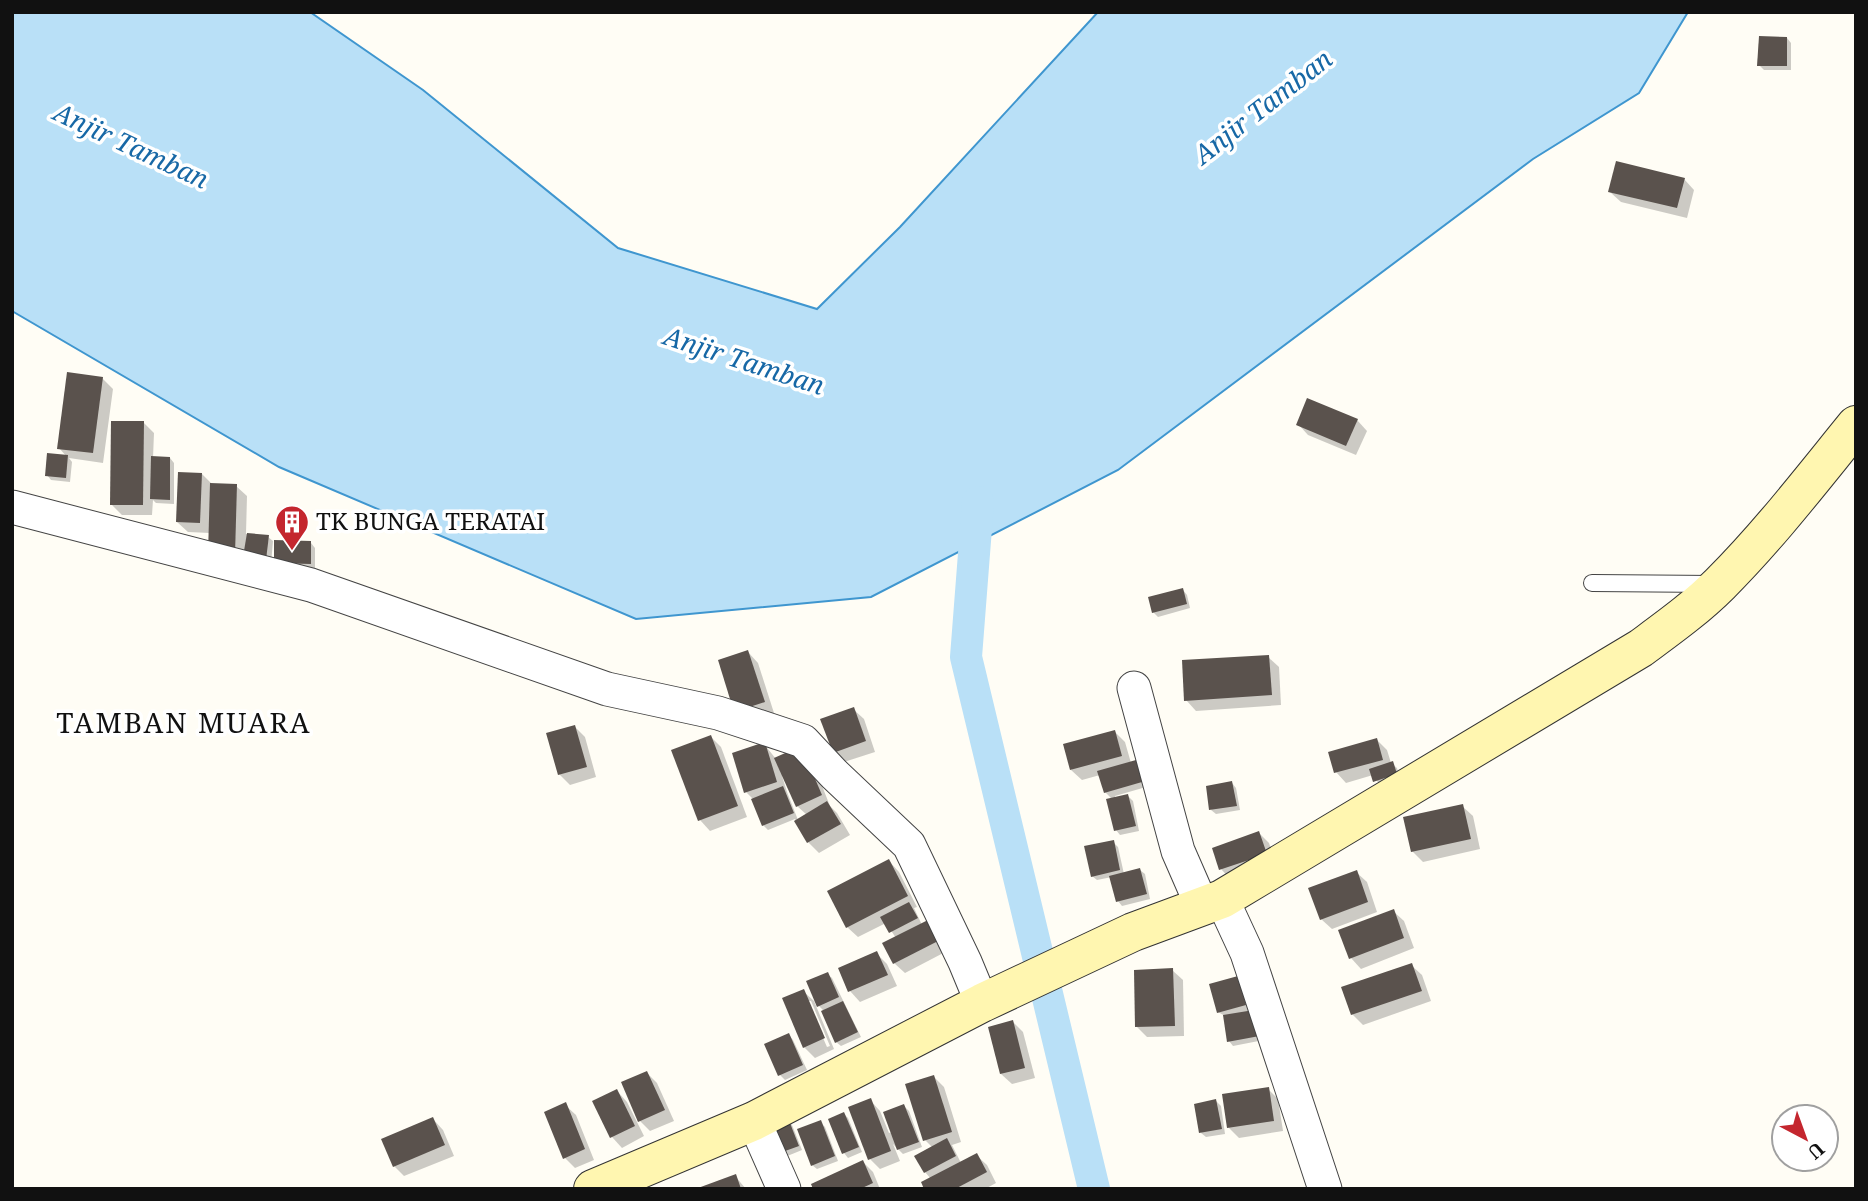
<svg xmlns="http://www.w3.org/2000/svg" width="1868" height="1201" font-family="'Noto Serif',serif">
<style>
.water{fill:#b9e0f7;stroke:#3f96cf;stroke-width:2}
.shadow{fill:#0003;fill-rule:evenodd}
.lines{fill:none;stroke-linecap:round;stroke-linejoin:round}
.canal{stroke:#b9e0f7;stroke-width:32}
.building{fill:#5a524d}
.lane-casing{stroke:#444;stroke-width:18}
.street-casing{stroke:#444;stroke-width:35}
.secondary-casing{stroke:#333;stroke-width:40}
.lane{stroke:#fff;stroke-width:16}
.street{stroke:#fff;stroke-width:33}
.secondary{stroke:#fff6b0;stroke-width:38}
.labels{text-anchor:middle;stroke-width:7;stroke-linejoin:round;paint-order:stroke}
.poi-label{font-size:24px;fill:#111;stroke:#fff;text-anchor:start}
.water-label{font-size:26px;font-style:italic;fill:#1768a6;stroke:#fff}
.quarter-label{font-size:28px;letter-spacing:2px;fill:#111;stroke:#fff}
</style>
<rect width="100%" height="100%" fill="#fffdf5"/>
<polygon class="water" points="12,12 310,12 423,90 618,248 817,309 900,227 1098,12 1688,12 1639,93 1533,159 1118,470 871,597 636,619 279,467 12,311"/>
<g class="shadow">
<polygon points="1787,38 1791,43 1791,70 1764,70 1759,65"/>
<polygon points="1684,179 1694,190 1687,218 1621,202 1610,192"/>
<polygon points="102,378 113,389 103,463 69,458 72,462 70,482 51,480 47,475 67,457 59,448"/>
<polygon points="1357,420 1367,431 1356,455 1308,435 1298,424"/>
<polygon points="143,422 154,433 153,458 170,458 174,463 174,504 156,503 153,500 152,515 122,515 112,505"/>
<polygon points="202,474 213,485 236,486 247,496 246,534 268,537 273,541 271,564 250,561 210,533 188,532 177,522"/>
<polygon points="311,543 315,548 315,568 280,567"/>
<polygon points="1183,590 1187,595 1190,608 1158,617 1153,612"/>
<polygon points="748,652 758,663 774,713 746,721"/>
<polygon points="1268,657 1279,667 1281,705 1196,711 1186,700"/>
<polygon points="853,709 864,719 875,752 844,762 834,752"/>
<polygon points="575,727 585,737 596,777 570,785 559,774"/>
<polygon points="1115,732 1125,742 1131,763 1135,762 1140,766 1146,787 1115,796 1115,799 1128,796 1133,801 1139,831 1120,835 1116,830 1113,800 1105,792 1100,775 1082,780 1071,770"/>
<polygon points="711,737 721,747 747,817 710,831 700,820"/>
<polygon points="1377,740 1387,750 1391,763 1397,768 1400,779 1380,785 1373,775 1346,783 1336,772"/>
<path d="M764,744L776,759L811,758L830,806L837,813L850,835L819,853L808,842L795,819L768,830L763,825L753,799L746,792ZM784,775L797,806L807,815L798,820L787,792L782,776Z"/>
<polygon points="1232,783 1236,788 1240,810 1216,814 1211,810"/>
<polygon points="1462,806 1473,816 1480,849 1423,862 1412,851"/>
<polygon points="1259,833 1269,843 1276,864 1231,880 1221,869"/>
<polygon points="1113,842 1118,847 1124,874 1140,870 1145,874 1150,899 1122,906 1118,901 1112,877 1097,880 1092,876"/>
<polygon points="889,861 899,872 917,907 914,908 922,925 951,949 905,973 894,963 896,938 886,923 858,937 847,927"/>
<polygon points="1356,872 1367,882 1377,912 1332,929 1321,919"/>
<polygon points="1393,911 1404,921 1414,948 1361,969 1351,958"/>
<polygon points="877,954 887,964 897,986 860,1002 850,991 840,969"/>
<polygon points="1411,965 1422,975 1431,1001 1363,1025 1352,1014"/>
<polygon points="1172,970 1183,980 1184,1036 1147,1037 1137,1027"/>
<polygon points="827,974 832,978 861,1037 841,1046 836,1042 824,1011 819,1006"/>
<polygon points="1238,978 1269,1039 1233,1046 1229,1041 1225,1016 1218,1012"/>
<path d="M803,991L814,1001L834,1049L815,1058L804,1047ZM807,1001H811L830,1046L827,1047Z"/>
<polygon points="1013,1022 1023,1032 1035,1078 1012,1084 1001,1074"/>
<polygon points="789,1035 793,1040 807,1070 785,1080 780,1075 766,1045"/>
<polygon points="647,1073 657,1083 674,1121 650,1131 640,1121"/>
<polygon points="934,1077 944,1087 961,1142 952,1145 961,1163 976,1155 987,1165 996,1183 985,1189 926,1189 931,1179 925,1172 933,1148 925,1140"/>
<polygon points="1268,1089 1278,1099 1283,1131 1239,1138 1228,1127"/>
<polygon points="617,1091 627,1102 644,1136 622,1148 612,1137"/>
<polygon points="870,1100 880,1111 889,1133 892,1132 904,1106 909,1111 922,1147 903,1154 893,1144 900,1161 880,1169 870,1159"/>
<polygon points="1216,1101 1221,1106 1225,1134 1206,1137 1201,1133"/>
<polygon points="565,1105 576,1115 594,1160 575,1168 565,1158"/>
<polygon points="844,1114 848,1118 862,1152 848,1158 844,1153"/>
<polygon points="433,1119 443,1130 454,1156 404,1176 394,1166"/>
<polygon points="787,1120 792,1125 802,1150 780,1159"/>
<polygon points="820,1122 825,1127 838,1161 817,1169 812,1165"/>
<polygon points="863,1162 873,1172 880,1189 815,1189"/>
<polygon points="735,1176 746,1189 702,1189"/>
</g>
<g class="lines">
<polyline class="canal" points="978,502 966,657 1094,1189"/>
</g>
<g class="building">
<polygon points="1759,36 1787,37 1787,66 1757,66"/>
<polygon points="1616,161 1685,178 1677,208 1608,192"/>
<polygon points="67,372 103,377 93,453 57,449"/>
<polygon points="1307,398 1358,419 1346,446 1296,425"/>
<polygon points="111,421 144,421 143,505 110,505"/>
<polygon points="47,453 68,455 66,478 45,476"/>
<polygon points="151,456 170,457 170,500 150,499"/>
<polygon points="178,472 202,473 200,523 176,522"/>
<polygon points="210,483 237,484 235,555 208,554"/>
<polygon points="247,533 269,535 266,560 243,557"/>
<polygon points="274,540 311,541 311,564 274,563"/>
<polygon points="1183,588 1187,604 1152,613 1148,597"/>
<polygon points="748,650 765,702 734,712 718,660"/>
<polygon points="1269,655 1272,695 1184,701 1182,660"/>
<polygon points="854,707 866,741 833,753 820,719"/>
<polygon points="575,725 587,767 558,775 546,733"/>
<polygon points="1115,730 1122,756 1070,770 1063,744"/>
<polygon points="711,735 738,806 698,821 671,750"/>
<polygon points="1377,738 1383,760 1334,773 1328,752"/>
<polygon points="765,742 777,782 744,793 732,753"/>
<polygon points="801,746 822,795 796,807 774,758"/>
<polygon points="1136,760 1142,782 1104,793 1097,771"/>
<polygon points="1393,761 1397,774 1373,782 1369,769"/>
<polygon points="1232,781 1237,806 1209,810 1206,786"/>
<polygon points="783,786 794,813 762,826 751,799"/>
<polygon points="1128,794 1136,826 1114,831 1106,799"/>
<polygon points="827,801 841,824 807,843 794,821"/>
<polygon points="1463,804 1471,839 1411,852 1403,817"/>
<polygon points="1259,831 1267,854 1219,870 1212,848"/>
<polygon points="1114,840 1120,870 1091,877 1084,846"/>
<polygon points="889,859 908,896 846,928 827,891"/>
<polygon points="1140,868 1147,894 1116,902 1109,876"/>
<polygon points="1357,870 1368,902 1320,920 1308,888"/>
<polygon points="909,902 918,918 889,933 880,917"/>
<polygon points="1394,909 1404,938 1349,959 1338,930"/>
<polygon points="932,918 942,939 893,964 882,943"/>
<polygon points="877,951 888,975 848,992 838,968"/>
<polygon points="1412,963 1422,991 1351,1015 1341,987"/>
<polygon points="1173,968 1175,1026 1135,1027 1134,970"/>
<polygon points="828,972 839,997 817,1007 806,981"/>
<polygon points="1238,976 1246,1005 1217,1013 1209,984"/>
<polygon points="804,989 825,1038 803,1048 782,998"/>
<polygon points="843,1001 858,1032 835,1043 821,1011"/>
<polygon points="1260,1009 1265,1035 1227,1042 1223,1015"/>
<polygon points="1013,1020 1025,1068 1000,1074 988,1027"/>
<polygon points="789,1033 803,1065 778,1076 764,1044"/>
<polygon points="647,1071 665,1110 638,1122 621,1082"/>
<polygon points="934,1075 952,1132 923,1141 905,1084"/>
<polygon points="1269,1087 1274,1121 1227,1128 1222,1094"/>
<polygon points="617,1089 635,1126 610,1138 592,1101"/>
<polygon points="871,1098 891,1151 868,1160 848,1107"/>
<polygon points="1216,1099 1222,1129 1199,1133 1194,1104"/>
<polygon points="566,1102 585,1149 563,1159 544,1112"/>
<polygon points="904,1104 919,1142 897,1150 883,1112"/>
<polygon points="844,1112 859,1147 842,1154 828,1119"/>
<polygon points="433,1117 445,1145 393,1167 381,1139"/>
<polygon points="788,1118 799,1146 774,1155 763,1127"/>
<polygon points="821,1120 835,1156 811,1166 797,1129"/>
<polygon points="947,1138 956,1156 924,1173 914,1156"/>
<polygon points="977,1153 987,1172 955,1189 924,1189 921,1182"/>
<polygon points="863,1160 873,1183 860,1189 813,1189 811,1184"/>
<polygon points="736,1174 741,1189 698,1189 698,1188"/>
</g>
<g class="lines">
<g class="lane-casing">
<polyline id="lane" points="1592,583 1714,584"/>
</g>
<g class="street-casing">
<g id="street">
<polyline points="12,507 311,585 607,689 718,713 803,741 834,774 909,845 965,962 982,1003"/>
<polyline points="1134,688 1178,851 1202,906"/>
<polyline points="1222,899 1247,953 1325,1189"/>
<polyline points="754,1121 784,1189"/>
</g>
</g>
<g class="secondary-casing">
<path id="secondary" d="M593,1189L754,1121L982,1003L1133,932L1222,899L1641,648C1668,628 1696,608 1720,584C1769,535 1812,479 1856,425"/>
</g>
<use href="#lane" class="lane"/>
<use href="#street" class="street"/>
<use href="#secondary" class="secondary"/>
</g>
<defs>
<g id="building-pin" transform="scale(1.75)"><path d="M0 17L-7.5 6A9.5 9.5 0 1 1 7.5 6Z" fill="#c4262e" stroke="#fff"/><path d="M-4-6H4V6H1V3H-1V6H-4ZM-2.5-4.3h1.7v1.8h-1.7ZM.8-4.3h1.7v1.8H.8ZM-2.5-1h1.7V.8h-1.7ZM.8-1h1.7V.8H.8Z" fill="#fff"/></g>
</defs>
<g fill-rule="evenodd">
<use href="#building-pin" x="292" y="522"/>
</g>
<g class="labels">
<g class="poi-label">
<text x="316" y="530">TK BUNGA TERATAI</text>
</g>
<g class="water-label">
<text transform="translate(1263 107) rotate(-38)" y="9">Anjir Tamban</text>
<text transform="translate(131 146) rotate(25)" y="9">Anjir Tamban</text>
<text transform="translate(744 361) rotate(18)" y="9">Anjir Tamban</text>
</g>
<g class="quarter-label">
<text x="184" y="733">TAMBAN MUARA</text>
</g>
</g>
<rect width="1868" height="1201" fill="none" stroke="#111111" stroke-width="28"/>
<g transform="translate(1805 1138) rotate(139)"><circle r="33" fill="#ffffff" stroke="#a0a0a0" stroke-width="2"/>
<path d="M0-5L12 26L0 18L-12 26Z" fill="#c4262e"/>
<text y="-10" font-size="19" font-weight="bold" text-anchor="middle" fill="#111111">U</text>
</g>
</svg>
